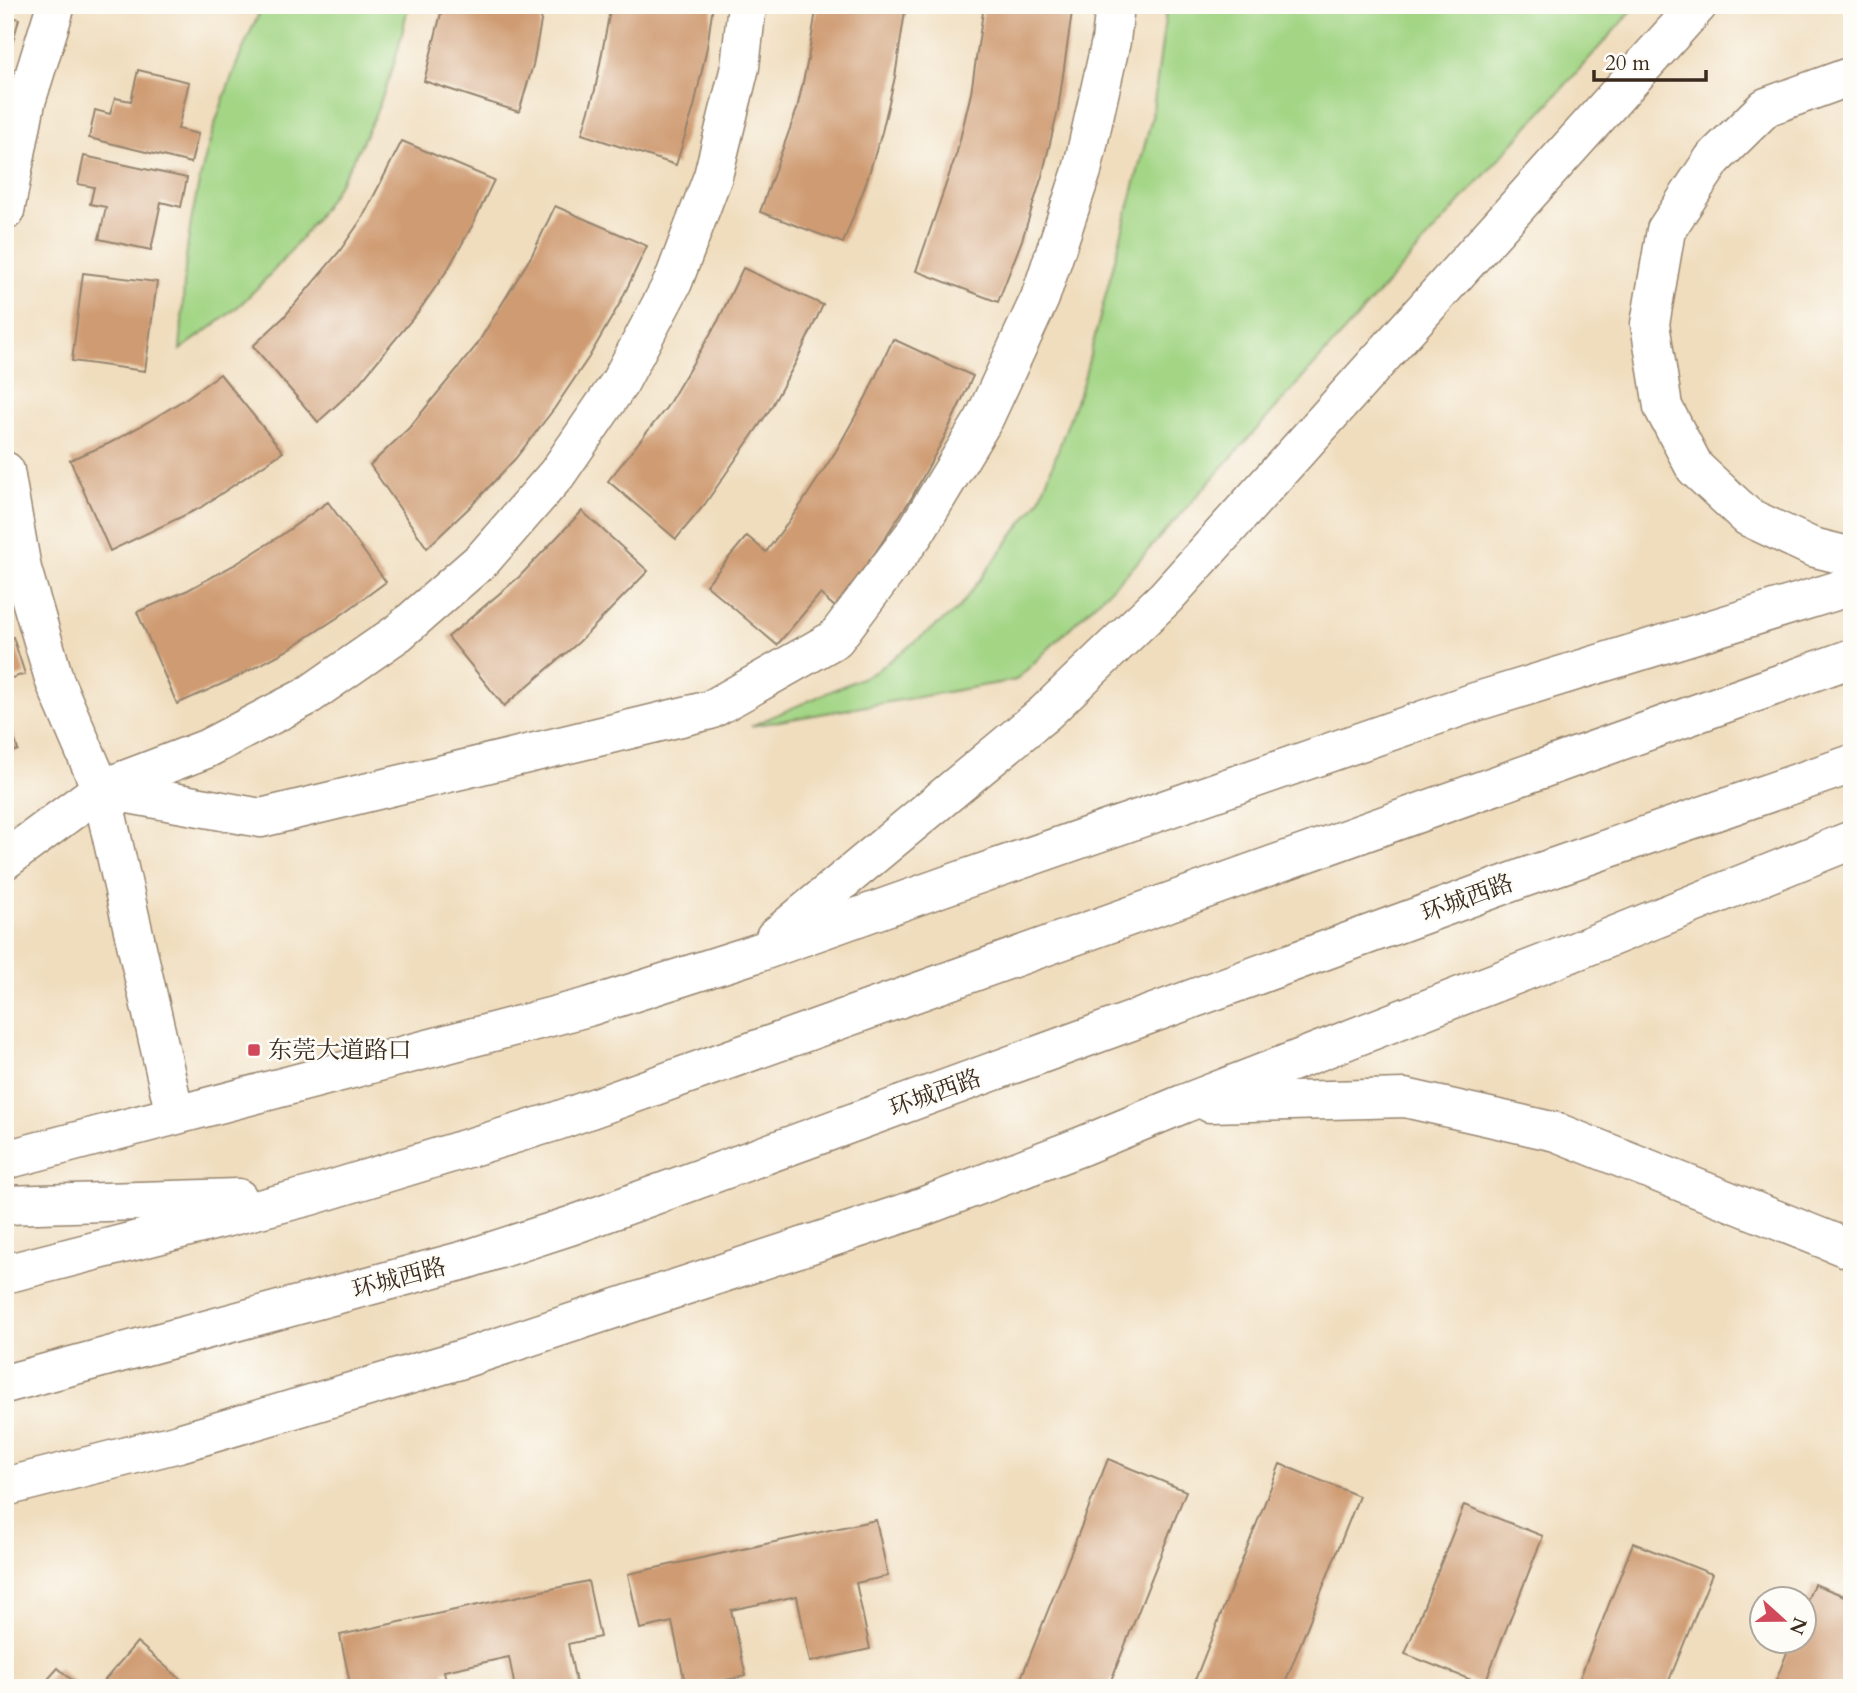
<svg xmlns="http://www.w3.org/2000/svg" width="1857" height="1693" font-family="Cardo,'Noto Serif SC',serif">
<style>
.green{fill:#a3d585;stroke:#6f8052;stroke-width:2}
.building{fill:#cf9b72}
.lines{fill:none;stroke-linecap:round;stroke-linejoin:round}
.minor-casing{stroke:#96846e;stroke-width:41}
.major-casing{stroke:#96846e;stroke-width:41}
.highway-casing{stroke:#96846e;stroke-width:41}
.minor{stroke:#fff;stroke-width:38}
.major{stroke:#fff;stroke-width:38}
.highway{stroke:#fff;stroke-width:38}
.poi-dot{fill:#d1495b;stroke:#fdfcf7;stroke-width:2.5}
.labels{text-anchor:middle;stroke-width:5;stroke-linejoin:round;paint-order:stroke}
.street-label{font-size:24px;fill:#3b2a1e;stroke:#fdfcf7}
.poi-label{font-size:24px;fill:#3b2a1e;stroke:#fdfcf7;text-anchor:start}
</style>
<rect width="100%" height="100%" fill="#fdfcf7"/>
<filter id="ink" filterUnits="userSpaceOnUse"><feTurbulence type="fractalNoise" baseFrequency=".0143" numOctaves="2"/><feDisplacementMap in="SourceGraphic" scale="14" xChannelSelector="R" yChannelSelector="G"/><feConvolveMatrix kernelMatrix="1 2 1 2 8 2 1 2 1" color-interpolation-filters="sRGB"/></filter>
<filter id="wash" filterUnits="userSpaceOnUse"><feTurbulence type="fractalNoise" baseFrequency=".00686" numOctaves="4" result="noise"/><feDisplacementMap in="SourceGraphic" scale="28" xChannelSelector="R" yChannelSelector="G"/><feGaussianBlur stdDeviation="1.57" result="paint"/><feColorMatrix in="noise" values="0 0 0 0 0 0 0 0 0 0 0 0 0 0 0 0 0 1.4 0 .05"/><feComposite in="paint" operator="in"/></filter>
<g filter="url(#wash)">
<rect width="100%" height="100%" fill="#f0ddbe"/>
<g class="green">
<path d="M263,5H408C388,119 327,221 244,301C225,319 201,334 180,350C183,317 183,282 187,249C198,164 226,81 263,5Z"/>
<polygon points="1167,5 1637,5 1134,566 1016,680 751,726 875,672 958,609 1040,499 1083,382 1152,117"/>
</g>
<g id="blocks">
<g class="building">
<polygon points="443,5 544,5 533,65 519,112 424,81"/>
<polygon points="611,5 713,5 707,47 694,107 676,165 582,134 595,90"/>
<polygon points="817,5 906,5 895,77 882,132 865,186 843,243 760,212 797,109 808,59"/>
<polygon points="984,5 1073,5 1058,110 1042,176 1022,240 998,302 916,271 957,152 971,93"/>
<polygon points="5,15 19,19 9,56 5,55"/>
<polygon points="138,70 189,82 178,129 198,134 191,163 89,138 95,110 110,114 115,98 131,101"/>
<polygon points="402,141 494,180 472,226 448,269 419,311 355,388 318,422 253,346 284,317 339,252 363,217"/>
<polygon points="84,156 187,178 181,207 161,202 151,250 99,239 106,207 90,204 94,187 78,184"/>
<polygon points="555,206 647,246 620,303 589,357 554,409 515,459 472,505 427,548 370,465 409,428 476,346 532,255"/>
<polygon points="743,268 823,305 796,362 769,411 705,504 676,539 608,481 666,408 718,321"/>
<polygon points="83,273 157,282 145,371 72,361"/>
<polygon points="893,339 973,376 944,438 912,497 875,553 835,607 820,594 777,645 706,585 747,536 766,552 802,503 836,451 866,397"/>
<polygon points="220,374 283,452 200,508 110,551 70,460 110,443 148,422 185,399"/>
<polygon points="328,502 386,582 337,618 286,651 233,679 177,704 137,612 188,590 236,564 283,534"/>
<polygon points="582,511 648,571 579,642 504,706 448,637 519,577"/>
<polygon points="13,637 25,674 5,680 5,640"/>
<polygon points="5,709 18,750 5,754"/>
<polygon points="1108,1459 1186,1491 1108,1688 1023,1688 1018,1686"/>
<polygon points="1280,1464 1359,1496 1283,1688 1192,1688"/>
<polygon points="1464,1505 1543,1536 1484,1685 1405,1654"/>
<polygon points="876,1520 888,1576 856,1583 870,1649 810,1662 797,1596 731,1610 746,1676 686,1688 672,1622 640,1629 628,1574"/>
<polygon points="1633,1543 1712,1574 1666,1688 1576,1688"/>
<polygon points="588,1581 600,1637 568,1644 577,1688 515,1688 509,1657 444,1671 447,1688 385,1688 384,1683 351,1688 340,1635"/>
<polygon points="1814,1584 1852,1599 1852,1688 1773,1688 1792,1640 1804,1640 1804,1608"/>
<polygon points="137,1642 191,1688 98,1688"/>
<polygon points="58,1668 81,1688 40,1688"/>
</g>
</g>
</g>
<g filter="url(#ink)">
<use href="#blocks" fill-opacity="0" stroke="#96846e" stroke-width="2"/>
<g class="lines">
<g class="minor-casing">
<g id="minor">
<polyline points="5,211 26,102 56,5"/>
<polyline points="5,471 22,569 55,682 101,789 175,1115"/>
<polyline points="101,789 261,818 710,710 835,639 915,533 984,419 1040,298 1082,171 1111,41 1115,5"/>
<polyline points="5,860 101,789 206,749 306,697 398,633 483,559 557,474 620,382 673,282 713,176 740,67 747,5"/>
</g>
</g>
<g class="major-casing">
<g id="major">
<polyline points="1852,78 1846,78 1766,107 1713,159 1666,230 1650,324 1663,407 1695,468 1748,517 1812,547 1852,557"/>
<polyline points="775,937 1045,713 1166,597 1698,5"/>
<polyline points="1210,1103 1405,1098 1556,1132 1852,1250"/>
<polyline points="5,1160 588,1007 754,954 962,880 1475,702 1852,586"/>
<polyline points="5,1487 179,1443 459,1360 914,1210 1082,1146 1183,1104 1561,957 1852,840"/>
</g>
</g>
<g class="highway-casing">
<g id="highway">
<polyline points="5,1205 238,1198"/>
<polyline points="5,1274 310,1196 557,1121 1852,658"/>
<polyline points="5,1384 465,1260 570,1226 1526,877 1852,764"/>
</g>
</g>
<use href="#minor" class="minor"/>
<use href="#major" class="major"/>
<use href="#highway" class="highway"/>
</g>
</g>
<rect class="poi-dot" x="247" y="1043" width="14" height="14" rx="3.5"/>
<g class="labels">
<g class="street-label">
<text transform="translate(1467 898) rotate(-20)" y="8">环城西路</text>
<text transform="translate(935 1093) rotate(-20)" y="8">环城西路</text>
<text transform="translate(399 1278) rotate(-15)" y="8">环城西路</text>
</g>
<g class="poi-label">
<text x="268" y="1058">东莞大道路口</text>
</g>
</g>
<rect width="1857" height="1693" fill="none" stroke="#fdfcf7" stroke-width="28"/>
<g transform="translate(1783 1620) rotate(111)"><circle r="33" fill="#fdfcf7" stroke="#afa8a0" stroke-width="2"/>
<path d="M0-5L12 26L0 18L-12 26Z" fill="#d1495b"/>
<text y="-10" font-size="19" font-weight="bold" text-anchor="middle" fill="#3b2a1e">N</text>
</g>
<path d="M1594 70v10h112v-10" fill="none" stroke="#3b2a1e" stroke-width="3.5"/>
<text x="1605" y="70" font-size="21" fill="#3b2a1e" stroke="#fdfcf7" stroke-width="5" paint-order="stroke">20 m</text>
</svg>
